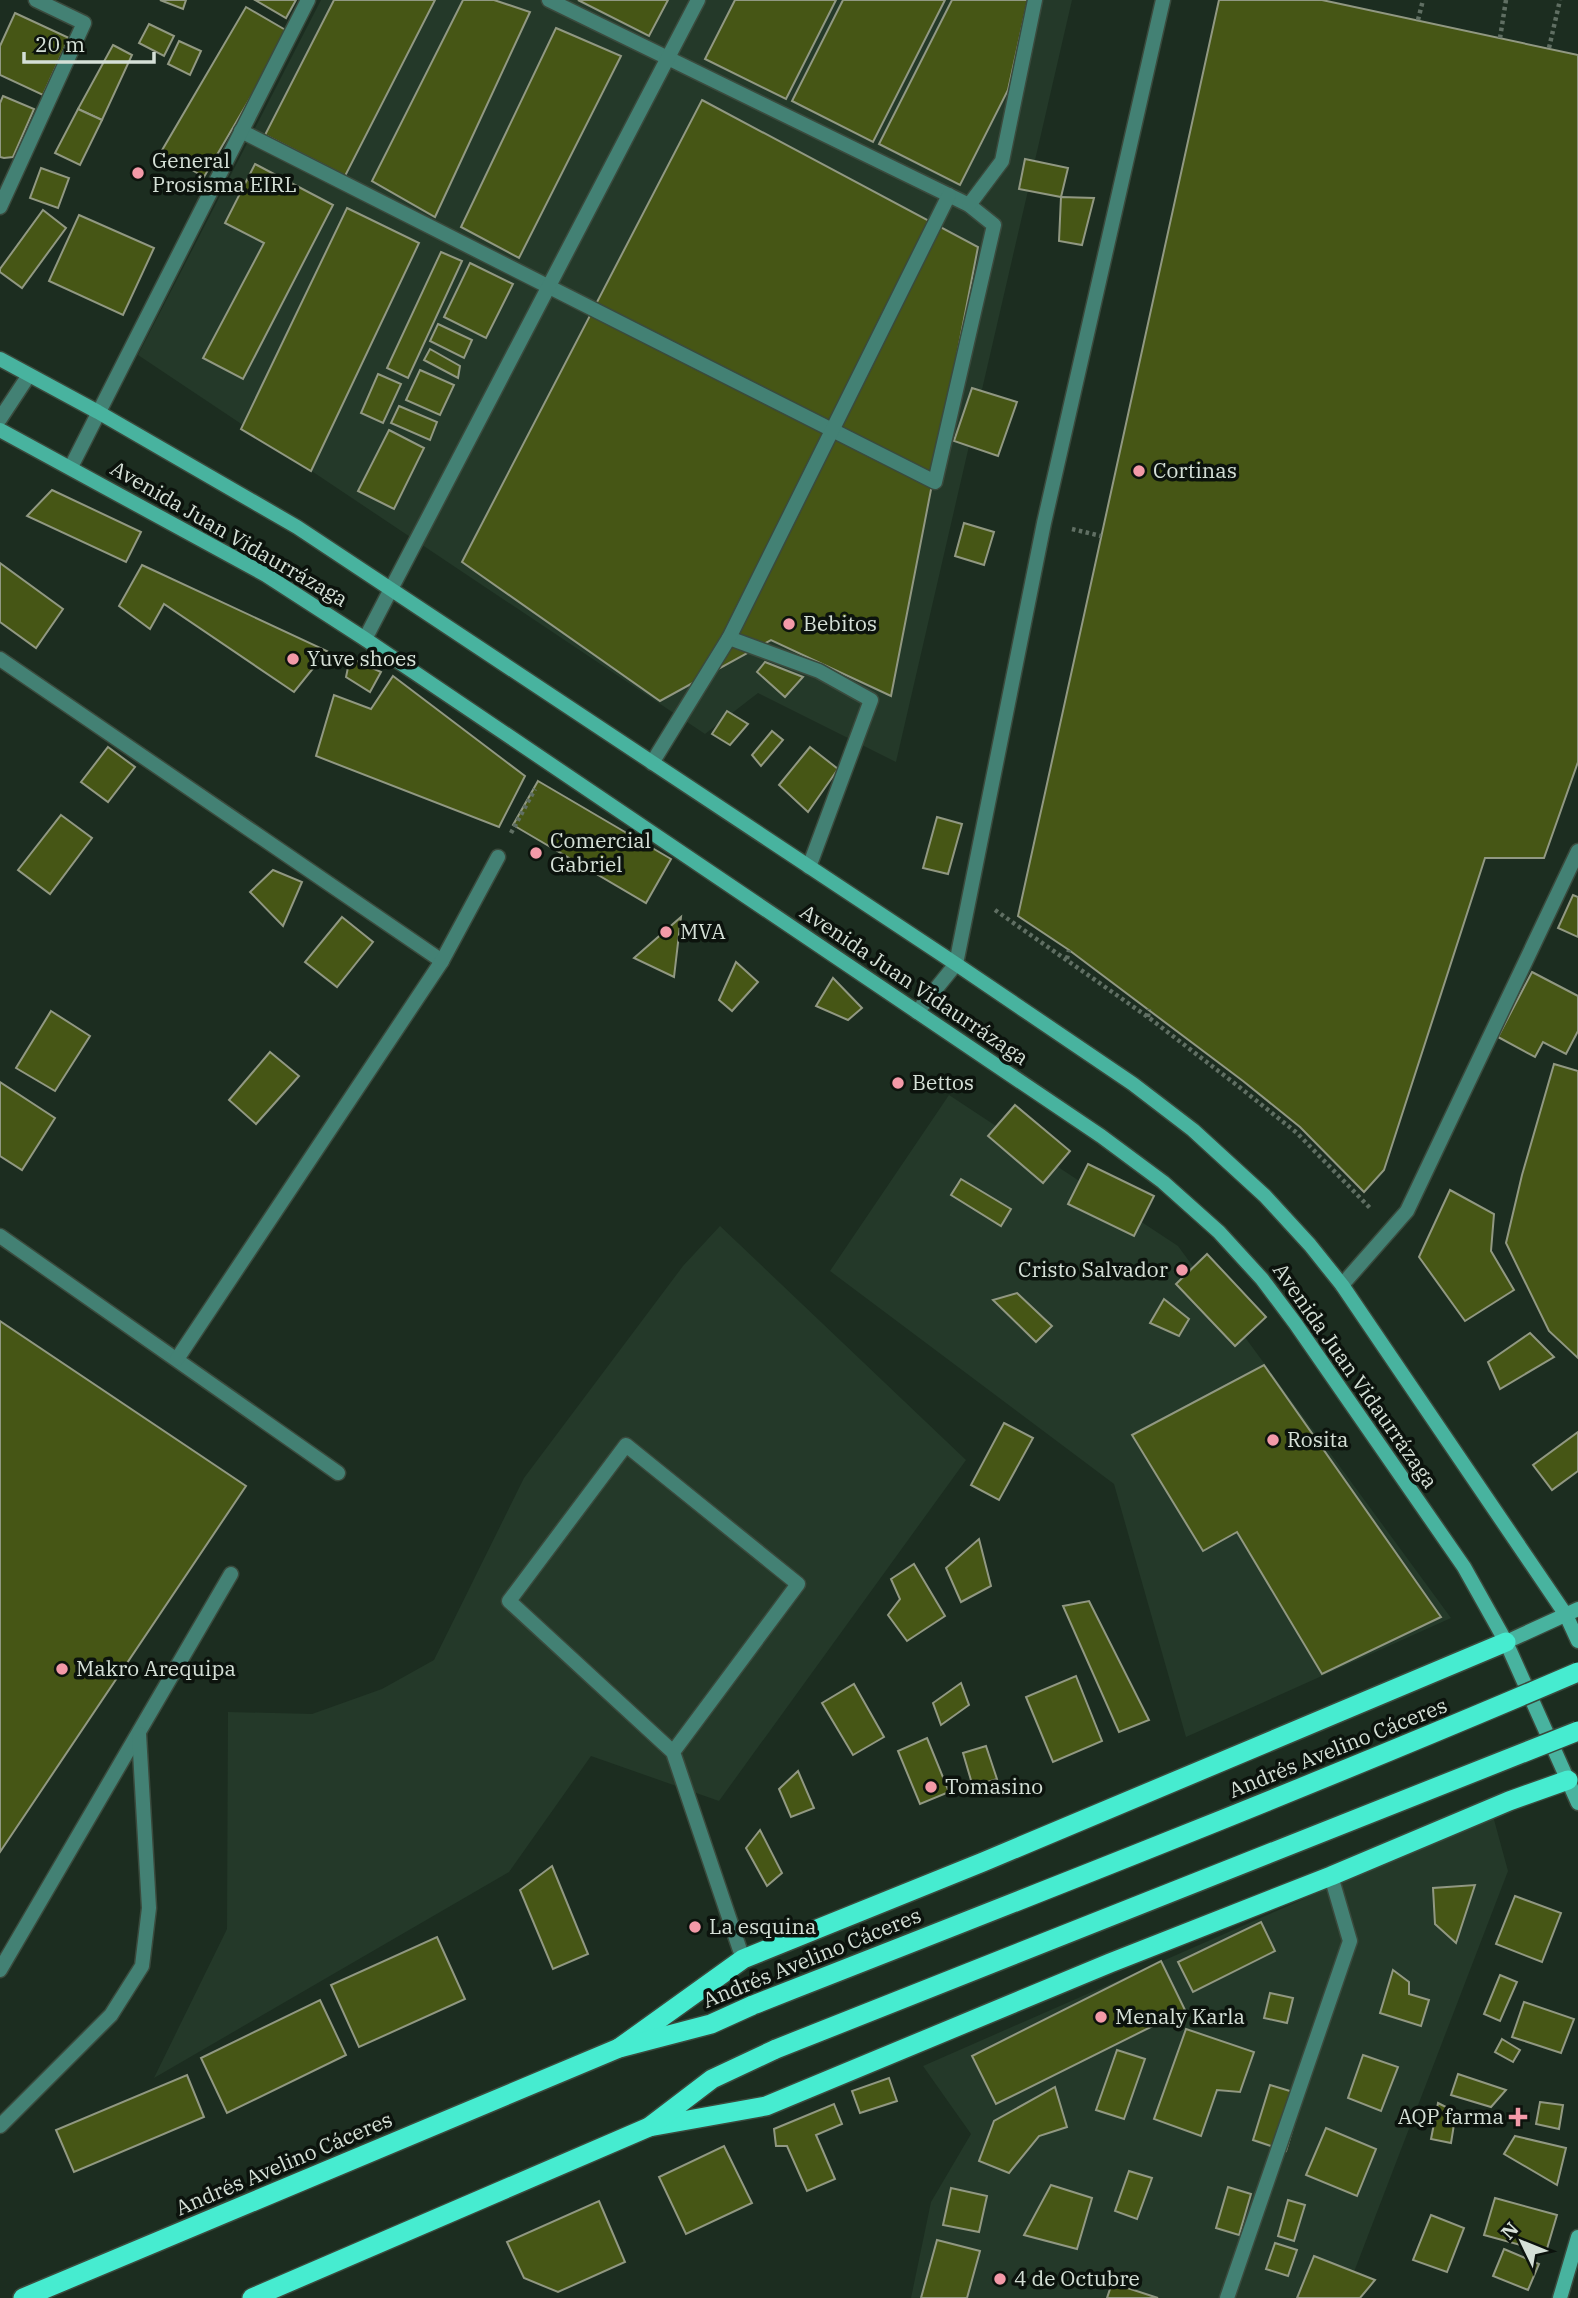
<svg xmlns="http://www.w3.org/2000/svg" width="1578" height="2298" font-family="'IBM Plex Serif',serif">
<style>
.built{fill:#243929}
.building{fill:#465615;stroke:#919882;stroke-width:2}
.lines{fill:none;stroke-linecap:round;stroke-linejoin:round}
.service-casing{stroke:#3a4a3d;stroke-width:17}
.pedestrian-casing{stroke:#3a4a3d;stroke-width:17}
.secondary-casing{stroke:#3a4a3d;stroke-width:17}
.trunk-casing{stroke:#3a4a3d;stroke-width:22}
.path{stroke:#606f63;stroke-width:4.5;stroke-dasharray:3.5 3.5;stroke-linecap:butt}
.service{stroke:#438174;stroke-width:14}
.pedestrian{stroke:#438174;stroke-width:14}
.secondary{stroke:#48b39f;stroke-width:14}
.trunk{stroke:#46ecd0;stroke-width:19}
.trunk-bridge-casing{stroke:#3a4a3d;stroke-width:22;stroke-linecap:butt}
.trunk-bridge{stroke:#46ecd0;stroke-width:19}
.poi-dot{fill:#f39aa8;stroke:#0c130d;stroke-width:2.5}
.labels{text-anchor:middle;stroke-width:7;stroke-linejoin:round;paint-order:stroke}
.poi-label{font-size:21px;fill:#d5e0d7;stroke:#0c130d;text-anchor:start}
.street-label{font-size:21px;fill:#d5e0d7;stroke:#0c130d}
</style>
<rect width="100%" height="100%" fill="#1c2d20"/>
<g class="built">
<polygon points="321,0 1072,0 896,762 758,693 705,734 138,355"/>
<polygon points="949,1095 1178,1246 1451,1618 1186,1737 1114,1484 830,1271"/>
<polygon points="720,1226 966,1460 719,1801 591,1756 509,1872 154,2078 227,1929 228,1712 312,1714 382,1689 434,1660 524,1478 683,1266"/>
<polygon points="1493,1816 1508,1871 1344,2298 911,2298 931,2202 971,2134 923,2066"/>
</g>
<g class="building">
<polygon points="160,0 186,0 183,9"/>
<polygon points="255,0 296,0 286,18"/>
<polygon points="334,0 435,0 345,176 265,135"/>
<polygon points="463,0 494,0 530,12 435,217 372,181"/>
<polygon points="578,0 668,0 649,36"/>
<polygon points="735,0 836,0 786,99 705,59"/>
<polygon points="843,0 945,0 873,142 792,101"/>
<polygon points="952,0 1028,0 1008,90 960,185 879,144"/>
<polygon points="1219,0 1322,0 1578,55 1578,762 1544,858 1485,858 1384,1170 1364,1192 1300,1127 1243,1081 1069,950 1018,916"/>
<polygon points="246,7 289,32 204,177 161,152"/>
<polygon points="15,13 69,38 43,95 0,75 0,46"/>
<polygon points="149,24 174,36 164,56 139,43"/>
<polygon points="556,28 621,56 519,258 461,227"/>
<polygon points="179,41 201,51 190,75 168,64"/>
<polygon points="113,45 132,55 102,120 78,109"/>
<polygon points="3,96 34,109 13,157 4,158 0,157 0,103"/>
<polygon points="702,100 978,247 891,696 771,640 660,701 462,562"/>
<polygon points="78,109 102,120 80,165 55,153"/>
<polygon points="1025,159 1068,168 1061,197 1019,189"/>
<polygon points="255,164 333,205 243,379 203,358 264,243 225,223"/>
<polygon points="41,168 69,178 58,208 30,198"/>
<polygon points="1061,197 1094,198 1082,245 1059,241"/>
<polygon points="347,208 419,243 311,471 241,429"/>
<polygon points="43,210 66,228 22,288 0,272 0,269"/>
<polygon points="79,215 154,248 123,315 49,281"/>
<polygon points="441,252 462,261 408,378 387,368"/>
<polygon points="470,263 513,284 486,338 444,317"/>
<polygon points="438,324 472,340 464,358 430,341"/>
<polygon points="430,349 460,366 458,378 424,360"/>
<polygon points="420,370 454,385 440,415 406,400"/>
<polygon points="378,374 401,384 383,423 361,413"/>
<polygon points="972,388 1017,402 998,456 954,441"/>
<polygon points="399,406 437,422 430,440 391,423"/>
<polygon points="389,430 424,448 394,509 358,491"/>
<polygon points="52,490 141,532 126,562 27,516"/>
<polygon points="964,523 994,532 984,565 955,556"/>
<polygon points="0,563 63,609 36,648 0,622"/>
<polygon points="142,565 327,651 294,692 164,604 150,629 119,606"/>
<polygon points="350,658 381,672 370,692 346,677"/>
<polygon points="765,662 803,677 785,697 757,672"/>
<polygon points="393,676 525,776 499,827 316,756 334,695 371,709"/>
<polygon points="727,711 748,724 730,745 712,734"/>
<polygon points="772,731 783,740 761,766 752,755"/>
<polygon points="108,747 135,767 108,802 81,782"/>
<polygon points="810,747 838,769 808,812 779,785"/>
<polygon points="538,781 671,859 646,903 513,825"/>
<polygon points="61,815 92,838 50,894 18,870"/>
<polygon points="937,817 962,824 948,874 923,868"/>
<polygon points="273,870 302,882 283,926 250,892"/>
<polygon points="1573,895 1578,897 1578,937 1558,928"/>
<polygon points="342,917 373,942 337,987 305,962"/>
<polygon points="681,917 674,977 634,958"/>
<polygon points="736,962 758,982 732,1011 719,1000"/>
<polygon points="1532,972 1578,996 1578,1031 1566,1054 1543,1042 1535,1057 1498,1037"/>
<polygon points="833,978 862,1008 848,1020 816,1006"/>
<polygon points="51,1011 90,1036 55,1091 16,1068"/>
<polygon points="270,1052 299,1076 256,1124 229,1100"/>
<polygon points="1554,1064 1578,1071 1578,1358 1549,1331 1506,1243 1522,1175"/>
<polygon points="0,1082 55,1118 22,1170 0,1156"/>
<polygon points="1015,1105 1070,1151 1043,1183 988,1136"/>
<polygon points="1088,1164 1154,1196 1134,1236 1068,1204"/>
<polygon points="961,1179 1011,1209 1001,1226 951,1195"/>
<polygon points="1450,1190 1494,1214 1491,1251 1514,1290 1465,1321 1419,1257"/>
<polygon points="1207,1254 1266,1317 1235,1346 1176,1284"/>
<polygon points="1017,1293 1052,1326 1036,1342 993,1300"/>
<polygon points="1164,1299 1189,1319 1179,1336 1150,1323"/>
<polygon points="0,1321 246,1486 0,1852"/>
<polygon points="1530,1333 1554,1357 1500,1389 1488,1362"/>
<polygon points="1264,1365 1441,1617 1322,1674 1237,1532 1203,1551 1132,1435"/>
<polygon points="1004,1423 1033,1438 999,1500 971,1485"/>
<polygon points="1578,1432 1578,1471 1552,1490 1533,1465"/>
<polygon points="979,1539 991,1586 961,1602 946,1568"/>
<polygon points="914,1564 945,1616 907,1641 888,1615 900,1599 891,1579"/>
<polygon points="1089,1601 1149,1720 1119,1732 1063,1606"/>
<polygon points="1076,1676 1102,1741 1053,1762 1026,1697"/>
<polygon points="961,1683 969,1705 941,1725 933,1703"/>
<polygon points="854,1684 884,1737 853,1755 822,1703"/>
<polygon points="927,1738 949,1792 920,1804 898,1751"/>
<polygon points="986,1746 997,1779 973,1787 963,1753"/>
<polygon points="798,1771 814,1808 791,1817 779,1789"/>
<polygon points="760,1830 782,1873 767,1886 746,1848"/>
<polygon points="552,1866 588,1954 553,1969 520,1890"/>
<polygon points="1475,1885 1456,1943 1435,1924 1433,1888"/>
<polygon points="1515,1896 1561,1913 1542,1962 1496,1944"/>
<polygon points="1261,1922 1275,1951 1193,1992 1178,1962"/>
<polygon points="437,1937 465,1999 359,2047 331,1985"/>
<polygon points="1161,1961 1185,2010 996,2104 972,2056"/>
<polygon points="1393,1970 1409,1982 1409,1994 1429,2000 1421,2026 1380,2013"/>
<polygon points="1500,1975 1517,1982 1500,2021 1484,2014"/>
<polygon points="1270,1993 1293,1998 1287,2023 1264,2018"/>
<polygon points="320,2000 346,2055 227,2113 201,2058"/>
<polygon points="1524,2002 1574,2019 1561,2053 1512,2037"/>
<polygon points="1186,2029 1254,2052 1240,2092 1217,2090 1201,2136 1154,2119"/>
<polygon points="1502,2039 1520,2050 1513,2062 1495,2052"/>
<polygon points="1117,2050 1145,2059 1124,2119 1096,2110"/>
<polygon points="1363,2055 1398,2067 1381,2111 1348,2098"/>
<polygon points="1458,2074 1506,2090 1491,2107 1451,2095"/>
<polygon points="187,2075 204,2117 74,2172 56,2130"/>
<polygon points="889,2078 897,2101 860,2113 852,2091"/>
<polygon points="1270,2085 1303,2095 1286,2151 1253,2140"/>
<polygon points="1055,2087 1067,2127 1039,2136 1009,2173 979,2161 994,2121"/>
<polygon points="1540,2102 1563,2105 1559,2129 1536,2124"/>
<polygon points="1438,2103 1456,2112 1451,2143 1431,2139"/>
<polygon points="834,2104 842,2124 816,2135 835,2179 807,2191 787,2146 776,2146 774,2129"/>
<polygon points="1326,2128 1376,2149 1357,2196 1306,2175"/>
<polygon points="1515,2136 1566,2148 1557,2185 1504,2154"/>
<polygon points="724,2146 752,2203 686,2234 659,2177"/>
<polygon points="1129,2171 1152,2178 1137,2219 1115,2211"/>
<polygon points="1051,2185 1092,2198 1077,2249 1024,2235"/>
<polygon points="1228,2187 1251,2194 1239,2235 1216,2228"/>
<polygon points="951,2188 987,2196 979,2232 943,2225"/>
<polygon points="1495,2198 1557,2215 1546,2252 1484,2235"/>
<polygon points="1288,2200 1305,2205 1294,2241 1278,2236"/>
<polygon points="599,2201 625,2262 558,2292 524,2278 507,2242"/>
<polygon points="1431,2215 1464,2228 1447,2272 1413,2260"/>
<polygon points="937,2240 980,2251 967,2298 921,2298"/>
<polygon points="1275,2243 1297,2250 1288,2276 1266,2269"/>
<polygon points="1504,2249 1539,2264 1528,2290 1493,2276"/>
<polygon points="1314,2256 1375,2280 1360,2298 1297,2298"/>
<polygon points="1112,2283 1158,2298 1107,2298"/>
</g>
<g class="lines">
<g class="service-casing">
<g id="service">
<polyline points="241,131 935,482 994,225 969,205 549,0"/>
<polyline points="969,205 1002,161 1035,0"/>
<polyline points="0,207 84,23 36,0"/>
<polyline points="0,419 29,375"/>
<polyline points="71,467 308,0"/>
<polyline points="729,638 819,671 871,700 809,867"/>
<polyline points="365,639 698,0"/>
<polyline points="0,659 442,961"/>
<polyline points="652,763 729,638 949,195"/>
<polyline points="917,1012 956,964 1044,523 1163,0"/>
<polyline points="0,1236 338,1473"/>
<polyline points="1342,1285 1407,1211 1578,851"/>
<polyline points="177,1359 442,961 498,857"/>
<polyline points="673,1752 798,1584 626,1445 509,1601 673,1752 743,1959"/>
<polyline points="0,1970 231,1574"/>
<polyline points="0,2126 111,2015 142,1966 149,1908 139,1734"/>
</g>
</g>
<g class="pedestrian-casing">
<polyline id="pedestrian" points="1227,2298 1350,1941 1331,1876"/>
</g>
<g class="secondary-casing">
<g id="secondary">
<polyline points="0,359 98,412 297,527 956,964 1133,1084 1193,1130 1265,1196 1310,1245 1342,1285 1566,1615 1578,1641"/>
<polyline points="0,430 266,575 365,639 1101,1136 1163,1182 1219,1232 1262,1279 1295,1323 1464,1567 1506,1642 1578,1803"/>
<polyline points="1506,1642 1578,1609"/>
<polyline points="1560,2298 1578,2237"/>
</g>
</g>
<g class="trunk-casing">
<g id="trunk">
<polyline points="619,2048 743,1959 983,1862 1506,1642"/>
<polyline points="649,2127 766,2106 1110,1963 1331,1876 1509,1801 1568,1780"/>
<polyline points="23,2298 619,2048 711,2024 753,2005"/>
<polyline points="252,2298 649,2127 712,2079 776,2049"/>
</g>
</g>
<g class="path">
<polyline points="1418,20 1423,0"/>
<polyline points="1500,38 1506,0"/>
<polyline points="1549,48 1560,0"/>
<polyline points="1072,529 1101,536"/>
<polyline points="511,833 535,789"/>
<polyline points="995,910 1148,1017 1238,1086 1297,1133 1371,1209"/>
<polyline points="1067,959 1069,950"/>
<polyline points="1148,1017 1149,1009"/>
</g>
<use href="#service" class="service"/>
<use href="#pedestrian" class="pedestrian"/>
<use href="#secondary" class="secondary"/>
<use href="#trunk" class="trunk"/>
<g class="trunk-bridge-casing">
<g id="trunk-bridge">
<path d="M753,2005C1029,1897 1305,1789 1578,1672"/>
<polyline points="776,2049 1578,1731"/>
</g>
</g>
<use href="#trunk-bridge" class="trunk-bridge"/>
</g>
<g class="poi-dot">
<circle cx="138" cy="173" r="7"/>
<circle cx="1139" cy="471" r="7"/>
<circle cx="789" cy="624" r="7"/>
<circle cx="293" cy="659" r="7"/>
<circle cx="536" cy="853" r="7"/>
<circle cx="666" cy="932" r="7"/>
<circle cx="898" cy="1083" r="7"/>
<circle cx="1182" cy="1270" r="7"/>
<circle cx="1273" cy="1440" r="7"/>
<circle cx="62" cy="1669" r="7"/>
<circle cx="931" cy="1787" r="7"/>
<circle cx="695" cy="1927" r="7"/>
<circle cx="1101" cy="2017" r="7"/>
<path d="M1514.5 2106.5h7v7h7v7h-7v7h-7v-7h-7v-7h7z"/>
<circle cx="1000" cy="2279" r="7"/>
</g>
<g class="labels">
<g class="poi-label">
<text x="152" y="168">General<tspan x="152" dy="24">Prosisma EIRL</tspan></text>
<text x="1153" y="478">Cortinas</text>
<text x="803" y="631">Bebitos</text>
<text x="307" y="666">Yuve shoes</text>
<text x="550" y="848">Comercial<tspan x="550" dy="24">Gabriel</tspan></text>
<text x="680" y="939">MVA</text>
<text x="912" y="1090">Bettos</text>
<text x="1168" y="1277" text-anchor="end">Cristo Salvador</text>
<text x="1287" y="1447">Rosita</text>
<text x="76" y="1676">Makro Arequipa</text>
<text x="945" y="1794">Tomasino</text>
<text x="709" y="1934">La esquina</text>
<text x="1115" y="2024">Menaly Karla</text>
<text x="1504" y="2124" text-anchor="end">AQP farma</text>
<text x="1014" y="2286">4 de Octubre</text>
</g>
<g class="street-label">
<text transform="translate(229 534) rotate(30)" y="7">Avenida Juan Vidaurrázaga</text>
<text transform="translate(914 985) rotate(34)" y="7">Avenida Juan Vidaurrázaga</text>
<text transform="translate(1355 1376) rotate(55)" y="7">Avenida Juan Vidaurrázaga</text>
<text transform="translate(1338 1748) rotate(-22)" y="7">Andrés Avelino Cáceres</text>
<text transform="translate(812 1958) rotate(-22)" y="7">Andrés Avelino Cáceres</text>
<text transform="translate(284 2164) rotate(-23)" y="7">Andrés Avelino Cáceres</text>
</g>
</g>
<g transform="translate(1522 2242) rotate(313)" stroke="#0c130d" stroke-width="5" paint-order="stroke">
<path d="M0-5L12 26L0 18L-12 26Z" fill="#d5e0d7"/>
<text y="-10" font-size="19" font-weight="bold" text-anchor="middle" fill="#d5e0d7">N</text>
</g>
<path d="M24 52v10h130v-10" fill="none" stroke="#d5e0d7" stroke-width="3.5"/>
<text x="35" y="52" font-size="21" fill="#d5e0d7" stroke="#0c130d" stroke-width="5" paint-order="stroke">20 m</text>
</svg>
